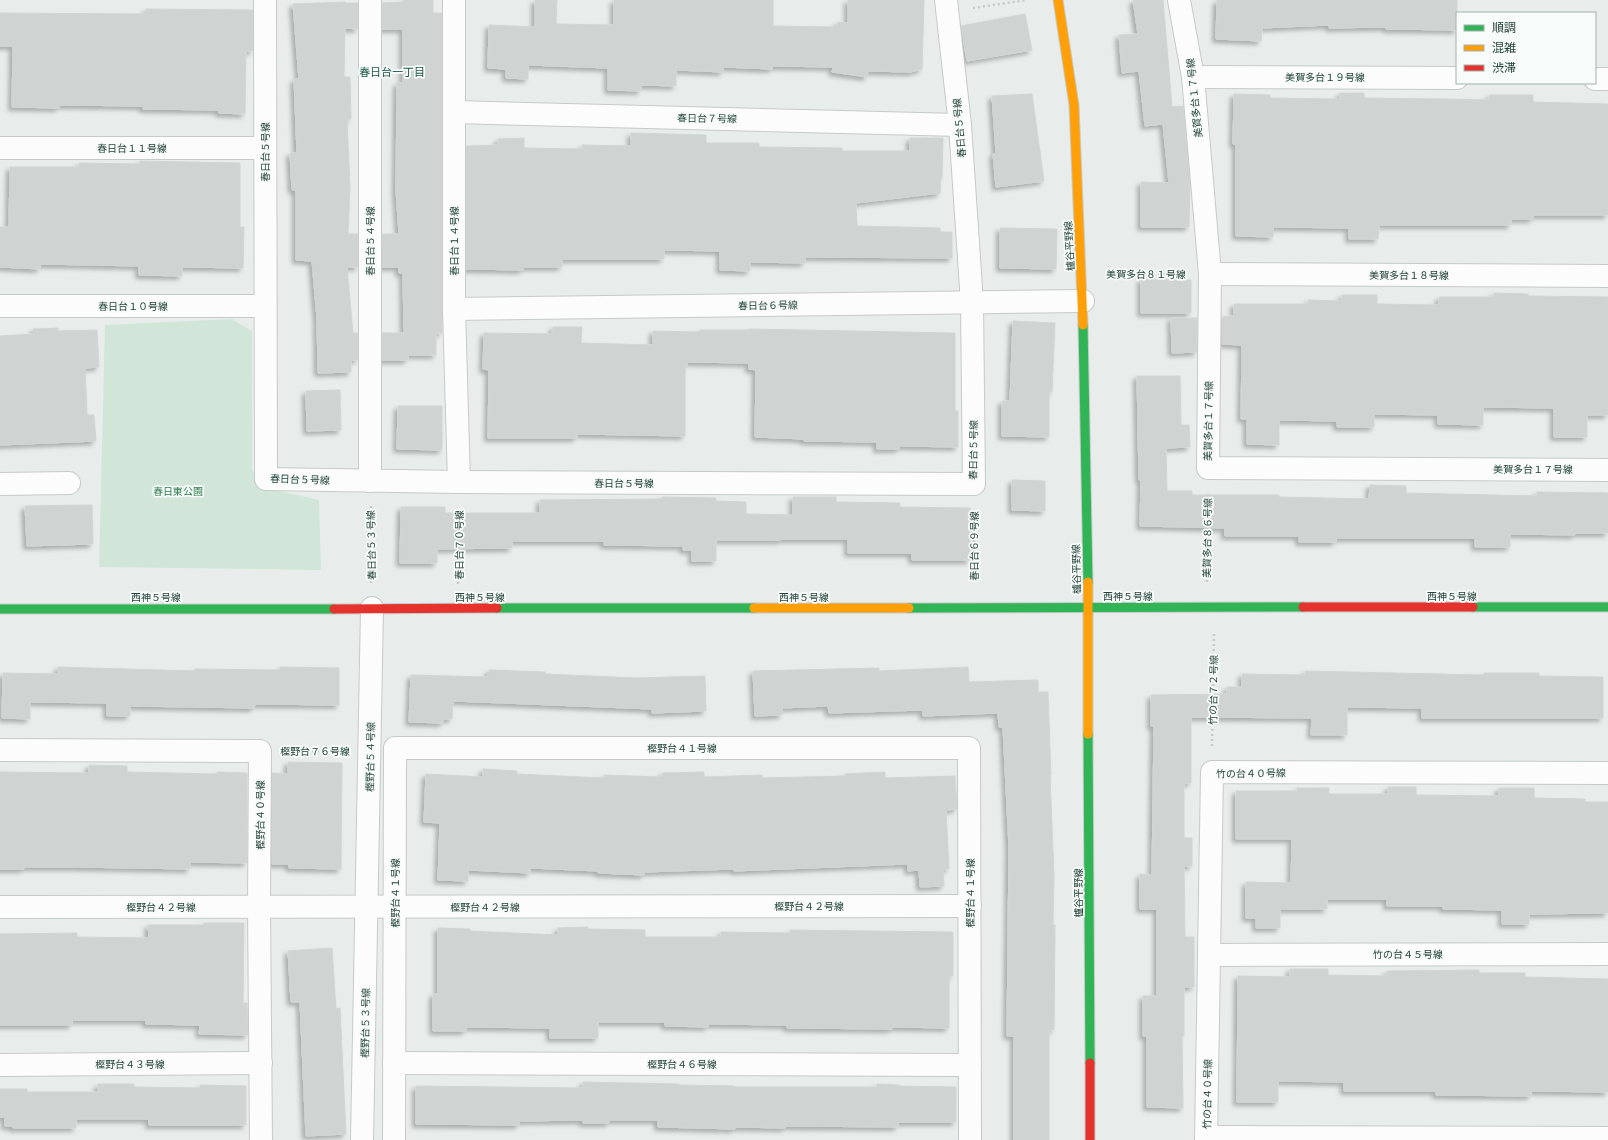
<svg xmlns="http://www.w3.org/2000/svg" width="1608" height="1140" font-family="Helvetica,'Noto Sans JP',sans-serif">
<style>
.green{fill:#d1e6d8}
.building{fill:#cfd4d2;stroke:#d1d6d4;filter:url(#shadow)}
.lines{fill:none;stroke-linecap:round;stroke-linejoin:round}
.street-casing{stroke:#c5cac8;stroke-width:24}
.fast-casing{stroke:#c3cbc8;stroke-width:11}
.slow-casing{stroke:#c3cbc8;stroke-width:11}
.jam-casing{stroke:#c3cbc8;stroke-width:11}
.path{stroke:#c3ccca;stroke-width:2.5;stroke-dasharray:2 3;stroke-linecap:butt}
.street{stroke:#fcfcfc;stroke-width:22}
.fast{stroke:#30b455;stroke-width:9}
.slow{stroke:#ff9f0a;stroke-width:9}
.jam{stroke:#e5322d;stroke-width:9}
.labels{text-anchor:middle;stroke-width:3.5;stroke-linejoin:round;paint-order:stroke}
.street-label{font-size:10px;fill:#24423a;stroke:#f7fbf9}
.park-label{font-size:10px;fill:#2d7a4b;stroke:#f7fbf9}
.neighbourhood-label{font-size:11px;fill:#1f5548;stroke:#f7fbf9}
</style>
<defs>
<filter id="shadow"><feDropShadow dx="-3.5" dy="3.5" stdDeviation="2" flood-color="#0004"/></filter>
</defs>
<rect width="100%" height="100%" fill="#e8edeb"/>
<polygon class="green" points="232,319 252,331 252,470 261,487 319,500 321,570 99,567 105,325"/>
<g class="building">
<polygon points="403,0 433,0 433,13 442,13 442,333 436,333 436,355 408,355 408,360 382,360 382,333 404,333 403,273 399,273 399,267 382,267 382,234 399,234 396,190 397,83 403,83 403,29 382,29 382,3 403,2"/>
<polygon points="535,0 557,0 556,24 614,25 614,0 773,0 773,26 837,27 838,22 848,23 848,0 924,0 922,69 910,72 868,71 867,77 832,72 833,67 772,66 772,69 723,67 723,72 676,70 676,86 641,85 641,91 608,90 608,68 528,65 528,79 506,78 506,69 488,68 489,25 535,27"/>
<polygon points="1133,0 1163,0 1172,107 1183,106 1190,184 1189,227 1141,227 1141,182 1169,183 1163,124 1145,126 1139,71 1122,73 1119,35 1138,34"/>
<polygon points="1217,0 1457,0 1457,30 1386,29 1386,27 1329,28 1329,25 1262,28 1261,41 1216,39"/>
<polygon points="345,2 345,3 358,3 358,29 345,28 344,77 350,77 351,119 347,120 350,187 348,234 358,234 358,267 347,267 353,333 358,333 358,360 351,360 351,372 318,373 317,318 312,261 296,260 296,190 292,190 290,153 297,153 294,79 299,79 293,4"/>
<polygon points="146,9 253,10 253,51 246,51 245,114 219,113 219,110 143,109 143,106 59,105 59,108 12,107 13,46 0,46 0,13 146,14"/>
<polygon points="1025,14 1032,50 967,61 961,26"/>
<polygon points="1340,93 1364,93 1364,98 1447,99 1489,100 1489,95 1533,95 1533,102 1608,104 1608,215 1533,215 1533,219 1511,219 1511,225 1379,225 1378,239 1349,239 1349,228 1273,227 1273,237 1236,236 1236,144 1233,144 1234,94 1270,95 1270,98 1340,99"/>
<polygon points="1032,94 1044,181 996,187 993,154 996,153 992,96"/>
<polygon points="631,133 706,135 706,143 759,143 759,147 842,148 842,151 910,151 910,138 943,138 942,178 941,178 940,193 856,203 857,226 940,228 940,232 952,232 952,258 805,257 805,263 750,262 750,271 720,270 720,251 664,250 664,259 562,259 562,267 523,267 523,270 466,269 466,146 498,145 498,139 524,138 524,148 582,149 582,145 631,146"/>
<polygon points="140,161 240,163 240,227 244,227 243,268 182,267 182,276 139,275 139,266 40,264 40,269 0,267 0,227 9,227 10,167 79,167 79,163 140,164"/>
<polygon points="1000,228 1057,229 1056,269 1000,268"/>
<polygon points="1141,279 1191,280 1191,313 1141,313"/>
<polygon points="1494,293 1528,294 1528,296 1608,297 1608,415 1587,415 1587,437 1554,437 1554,408 1483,407 1483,425 1438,424 1438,415 1374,414 1374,427 1337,427 1337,421 1279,420 1279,445 1247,444 1247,419 1241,419 1242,345 1222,344 1222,317 1234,316 1234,304 1308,304 1308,300 1342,301 1342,295 1377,295 1377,304 1439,305 1439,297 1494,297"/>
<polygon points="1171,318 1197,318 1197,352 1172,353"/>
<polygon points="1013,321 1055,323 1052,392 1049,392 1049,437 1002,436 1002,401 1010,401"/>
<polygon points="553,327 582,327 581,343 653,345 653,331 700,332 700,330 749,330 749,329 955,333 955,411 958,411 958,447 900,446 899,449 877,449 877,442 804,441 804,439 755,437 756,370 749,369 749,363 687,362 687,366 685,366 685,436 577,434 577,438 488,438 489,370 483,369 484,333 552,334"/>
<polygon points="58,328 58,331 97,330 99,367 85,368 87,415 94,415 96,441 0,445 0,336 34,334 33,329"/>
<polygon points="1137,376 1180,376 1181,425 1189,425 1190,447 1166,448 1167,491 1192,491 1192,495 1279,495 1279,497 1369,499 1370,485 1406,486 1406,493 1537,496 1537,492 1608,493 1608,533 1575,533 1575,535 1510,534 1510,547 1475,547 1475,538 1336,538 1336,542 1299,542 1299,536 1225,536 1225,528 1140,526 1141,480 1139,480"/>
<polygon points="340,390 341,430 307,431 306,391"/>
<polygon points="398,406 442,406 442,450 397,449"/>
<polygon points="1012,480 1045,481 1045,511 1012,510"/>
<polygon points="662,497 716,498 716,501 746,502 746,514 793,515 793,497 836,497 836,502 900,503 900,507 970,508 970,560 912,560 912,553 848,553 848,539 781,539 781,540 716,540 716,561 692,561 692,550 683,550 683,546 604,545 604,541 512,541 512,548 437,549 437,563 400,563 401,507 445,507 445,513 540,513 540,500 662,499"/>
<polygon points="92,505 93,544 27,546 25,506"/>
<polygon points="58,667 195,671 195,669 280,670 280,667 339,668 339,705 255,704 254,708 130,706 130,716 107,716 107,703 30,702 30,719 2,718 3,673 58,674"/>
<polygon points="968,667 969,682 1038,680 1038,692 1048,692 1051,775 1050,775 1054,877 1053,925 1055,925 1054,1030 1049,1030 1049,1140 1014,1140 1014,1036 1007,1036 1009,847 1003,727 999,727 998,713 923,716 923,710 829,713 828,706 782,708 782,715 755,716 753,671 879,668 879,671"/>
<polygon points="489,670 545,672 545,674 636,678 705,676 706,711 652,713 652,709 453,701 452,719 443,719 443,723 409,722 411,675 488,677"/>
<polygon points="1305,671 1484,675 1484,673 1539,673 1539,676 1603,677 1603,718 1422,718 1422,708 1347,707 1347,735 1311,735 1312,718 1191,717 1191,783 1184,783 1184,838 1192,838 1192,866 1184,866 1185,937 1194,937 1194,987 1184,987 1184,1036 1182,1036 1183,1108 1147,1107 1147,1036 1143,1036 1143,996 1157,996 1157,909 1140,909 1140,874 1152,875 1154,726 1151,726 1151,695 1227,694 1227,687 1242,687 1242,674 1305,675"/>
<polygon points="288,762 342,763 341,869 289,868 289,864 272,864 272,773 288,774"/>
<polygon points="89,765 127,766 127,772 217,774 217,772 247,773 247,863 190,862 190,869 74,867 24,867 24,869 0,869 0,772 89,773"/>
<polygon points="483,769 517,771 517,774 604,778 604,775 662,777 662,773 704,772 704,777 762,775 762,778 845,776 845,774 885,772 885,778 955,776 957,809 946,810 949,869 943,869 944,886 920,887 919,870 908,871 908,864 734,871 734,869 644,872 644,875 598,873 598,871 530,868 530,873 468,870 468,881 438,880 440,823 424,822 426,774 483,777"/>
<polygon points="1388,787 1416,787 1416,795 1499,796 1499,788 1534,788 1534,798 1585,799 1585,802 1608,802 1608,913 1529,914 1529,924 1502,924 1502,910 1443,909 1443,906 1387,906 1387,899 1327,899 1327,909 1280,909 1280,928 1256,928 1256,918 1246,918 1246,882 1291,883 1292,839 1236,839 1236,791 1297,791 1297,788 1329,788 1329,794 1388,794"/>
<polygon points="204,923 244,923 243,1003 247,1003 248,1035 199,1034 200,1025 146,1024 146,1020 72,1020 72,1025 0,1025 0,934 77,933 77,937 149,938 148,925 204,925"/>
<polygon points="588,927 588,929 645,930 645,937 721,937 721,932 790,933 790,930 953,932 953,976 949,976 949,1028 892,1027 892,1029 787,1028 787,1025 708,1024 708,1027 665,1026 665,1022 598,1022 598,1038 550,1038 550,1028 466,1027 466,1031 433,1031 433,994 438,994 438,928 470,929 470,931 558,935 558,928"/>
<polygon points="332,948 336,1009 340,1008 346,1134 306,1136 300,1002 291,1002 288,951"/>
<polygon points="1290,969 1328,969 1328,975 1387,976 1387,971 1479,970 1479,973 1525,973 1525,977 1608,979 1608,1092 1531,1091 1531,1096 1436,1095 1436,1091 1344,1091 1344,1082 1278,1081 1278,1102 1237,1102 1238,976 1290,977"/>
<polygon points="583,1082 679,1084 679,1085 734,1086 734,1087 877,1087 877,1084 899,1085 899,1086 956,1087 956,1122 898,1122 898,1127 785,1126 785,1128 735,1127 735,1129 658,1127 658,1120 609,1120 609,1123 583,1123 583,1120 519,1121 519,1125 416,1124 416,1086 583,1088"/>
<polygon points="98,1084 134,1084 134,1087 200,1088 200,1085 246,1086 246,1125 149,1125 149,1119 76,1119 76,1128 13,1128 13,1126 5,1126 5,1117 0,1117 0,1089 27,1089 27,1092 98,1092"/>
</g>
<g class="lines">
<g class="street-casing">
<g id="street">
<polyline points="265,0 266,479 459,482 974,484 972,303 960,125 946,0"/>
<polyline points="370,0 370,481"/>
<polyline points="454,0 454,309 459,482"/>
<polyline points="1179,0 1193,77 1210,274 1208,468 1608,470"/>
<polyline points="1193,77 1457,78"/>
<polyline points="1595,79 1608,79"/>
<polyline points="454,112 960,125"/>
<polyline points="0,148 265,148"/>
<polyline points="1210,274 1608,276"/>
<polyline points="0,306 265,306"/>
<polyline points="454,309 1083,301"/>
<polyline points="0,484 69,483"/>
<polyline points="0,750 260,751 259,907 261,1140"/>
<polyline points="0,907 970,906"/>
<polyline points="1209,955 1608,954"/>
<polyline points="394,1063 970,1065"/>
<polyline points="0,1065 261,1063"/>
<polyline points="1206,1137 1608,1138"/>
<polyline points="362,1140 372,608"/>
<polyline points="394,1140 395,748 969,748 970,1140"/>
<polyline points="1206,1140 1212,772 1608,773"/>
</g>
</g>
<g class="fast-casing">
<g id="fast">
<polyline points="1083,325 1088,582"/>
<polyline points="1473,607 1608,607"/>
<polyline points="497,608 754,608"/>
<polyline points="909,608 1303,607"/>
<polyline points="0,609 334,609"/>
<polyline points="1088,734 1090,1063"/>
</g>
</g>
<g class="slow-casing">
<g id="slow">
<polyline points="1058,0 1074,105 1083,325"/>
<polyline points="1088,582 1088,734"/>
<polyline points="754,608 909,608"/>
</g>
</g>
<g class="jam-casing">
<g id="jam">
<polyline points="1303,607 1473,607"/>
<polyline points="334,609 497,608"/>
<polyline points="1090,1063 1090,1140"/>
</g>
</g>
<g class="path">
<polyline points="973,8 1027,0"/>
<polyline points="1108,274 1183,274"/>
<polyline points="371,506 371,583"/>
<polyline points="974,582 974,509"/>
<polyline points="1207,582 1208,493"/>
<polyline points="458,584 459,509"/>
<polyline points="1212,746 1214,633"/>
<polyline points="287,751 344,751"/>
</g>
<use href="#street" class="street"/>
<use href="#fast" class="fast"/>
<use href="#slow" class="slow"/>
<use href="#jam" class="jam"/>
</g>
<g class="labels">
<g class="street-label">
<text x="1325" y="81">美賀多台１９号線</text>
<text transform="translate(1194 98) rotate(-96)" y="4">美賀多台１７号線</text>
<text transform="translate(707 118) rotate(1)" y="4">春日台７号線</text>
<text transform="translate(959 128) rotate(-95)" y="4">春日台５号線</text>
<text x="132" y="152">春日台１１号線</text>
<text transform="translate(265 152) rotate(-90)" y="4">春日台５号線</text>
<text transform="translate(370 241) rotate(-90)" y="4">春日台５４号線</text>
<text transform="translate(454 241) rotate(-90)" y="4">春日台１４号線</text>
<text transform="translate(1069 246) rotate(-93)" y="4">櫨谷平野線</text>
<text x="1146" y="278">美賀多台８１号線</text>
<text x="1409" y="279">美賀多台１８号線</text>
<text transform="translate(768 305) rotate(-1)" y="4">春日台６号線</text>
<text x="133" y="310">春日台１０号線</text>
<text transform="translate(1208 421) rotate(-89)" y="4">美賀多台１７号線</text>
<text transform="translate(973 450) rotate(-89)" y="4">春日台５号線</text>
<text x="1533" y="473">美賀多台１７号線</text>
<text transform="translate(300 479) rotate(2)" y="4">春日台５号線</text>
<text x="624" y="487">春日台５号線</text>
<text transform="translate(1207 538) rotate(-89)" y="4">美賀多台８６号線</text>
<text transform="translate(371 545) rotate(-91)" y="4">春日台５３号線</text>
<text transform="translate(459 545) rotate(-90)" y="4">春日台７０号線</text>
<text transform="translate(974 546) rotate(-90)" y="4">春日台６９号線</text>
<text transform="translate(1076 569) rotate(-91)" y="4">櫨谷平野線</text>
<text x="1128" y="600">西神５号線</text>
<text x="1452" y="600">西神５号線</text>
<text x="156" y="601">西神５号線</text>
<text x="480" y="601">西神５号線</text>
<text x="804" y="601">西神５号線</text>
<text transform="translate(1213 690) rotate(-89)" y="4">竹の台７２号線</text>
<text x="682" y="752">樫野台４１号線</text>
<text x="315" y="755">樫野台７６号線</text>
<text transform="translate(370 757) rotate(-89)" y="4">樫野台５４号線</text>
<text transform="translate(1251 773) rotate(-1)" y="4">竹の台４０号線</text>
<text transform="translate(260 815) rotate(-90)" y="4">樫野台４０号線</text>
<text transform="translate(395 893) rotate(-90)" y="4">樫野台４１号線</text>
<text transform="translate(970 893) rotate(-90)" y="4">樫野台４１号線</text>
<text transform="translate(1078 893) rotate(-90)" y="4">櫨谷平野線</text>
<text x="809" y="910">樫野台４２号線</text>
<text x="161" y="911">樫野台４２号線</text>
<text x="485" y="911">樫野台４２号線</text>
<text x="1408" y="958">竹の台４５号線</text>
<text transform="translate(365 1023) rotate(-89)" y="4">樫野台５３号線</text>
<text x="130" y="1068">樫野台４３号線</text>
<text x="682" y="1068">樫野台４６号線</text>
<text transform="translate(1207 1094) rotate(-89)" y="4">竹の台４０号線</text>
</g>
<g class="park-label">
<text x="178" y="495">春日東公園</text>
</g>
<g class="neighbourhood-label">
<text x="392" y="76">春日台一丁目</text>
</g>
</g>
<rect x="1456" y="12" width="140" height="72" fill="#f7fbf9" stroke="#a3b1ad"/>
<rect x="1464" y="25" width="20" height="6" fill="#30b455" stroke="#a3b1ad"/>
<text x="1492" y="32" font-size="12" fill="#24423a">順調</text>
<rect x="1464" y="45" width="20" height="6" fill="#ff9f0a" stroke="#a3b1ad"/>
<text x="1492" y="52" font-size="12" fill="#24423a">混雑</text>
<rect x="1464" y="65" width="20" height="6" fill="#e5322d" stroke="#a3b1ad"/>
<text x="1492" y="72" font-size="12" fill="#24423a">渋滞</text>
</svg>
